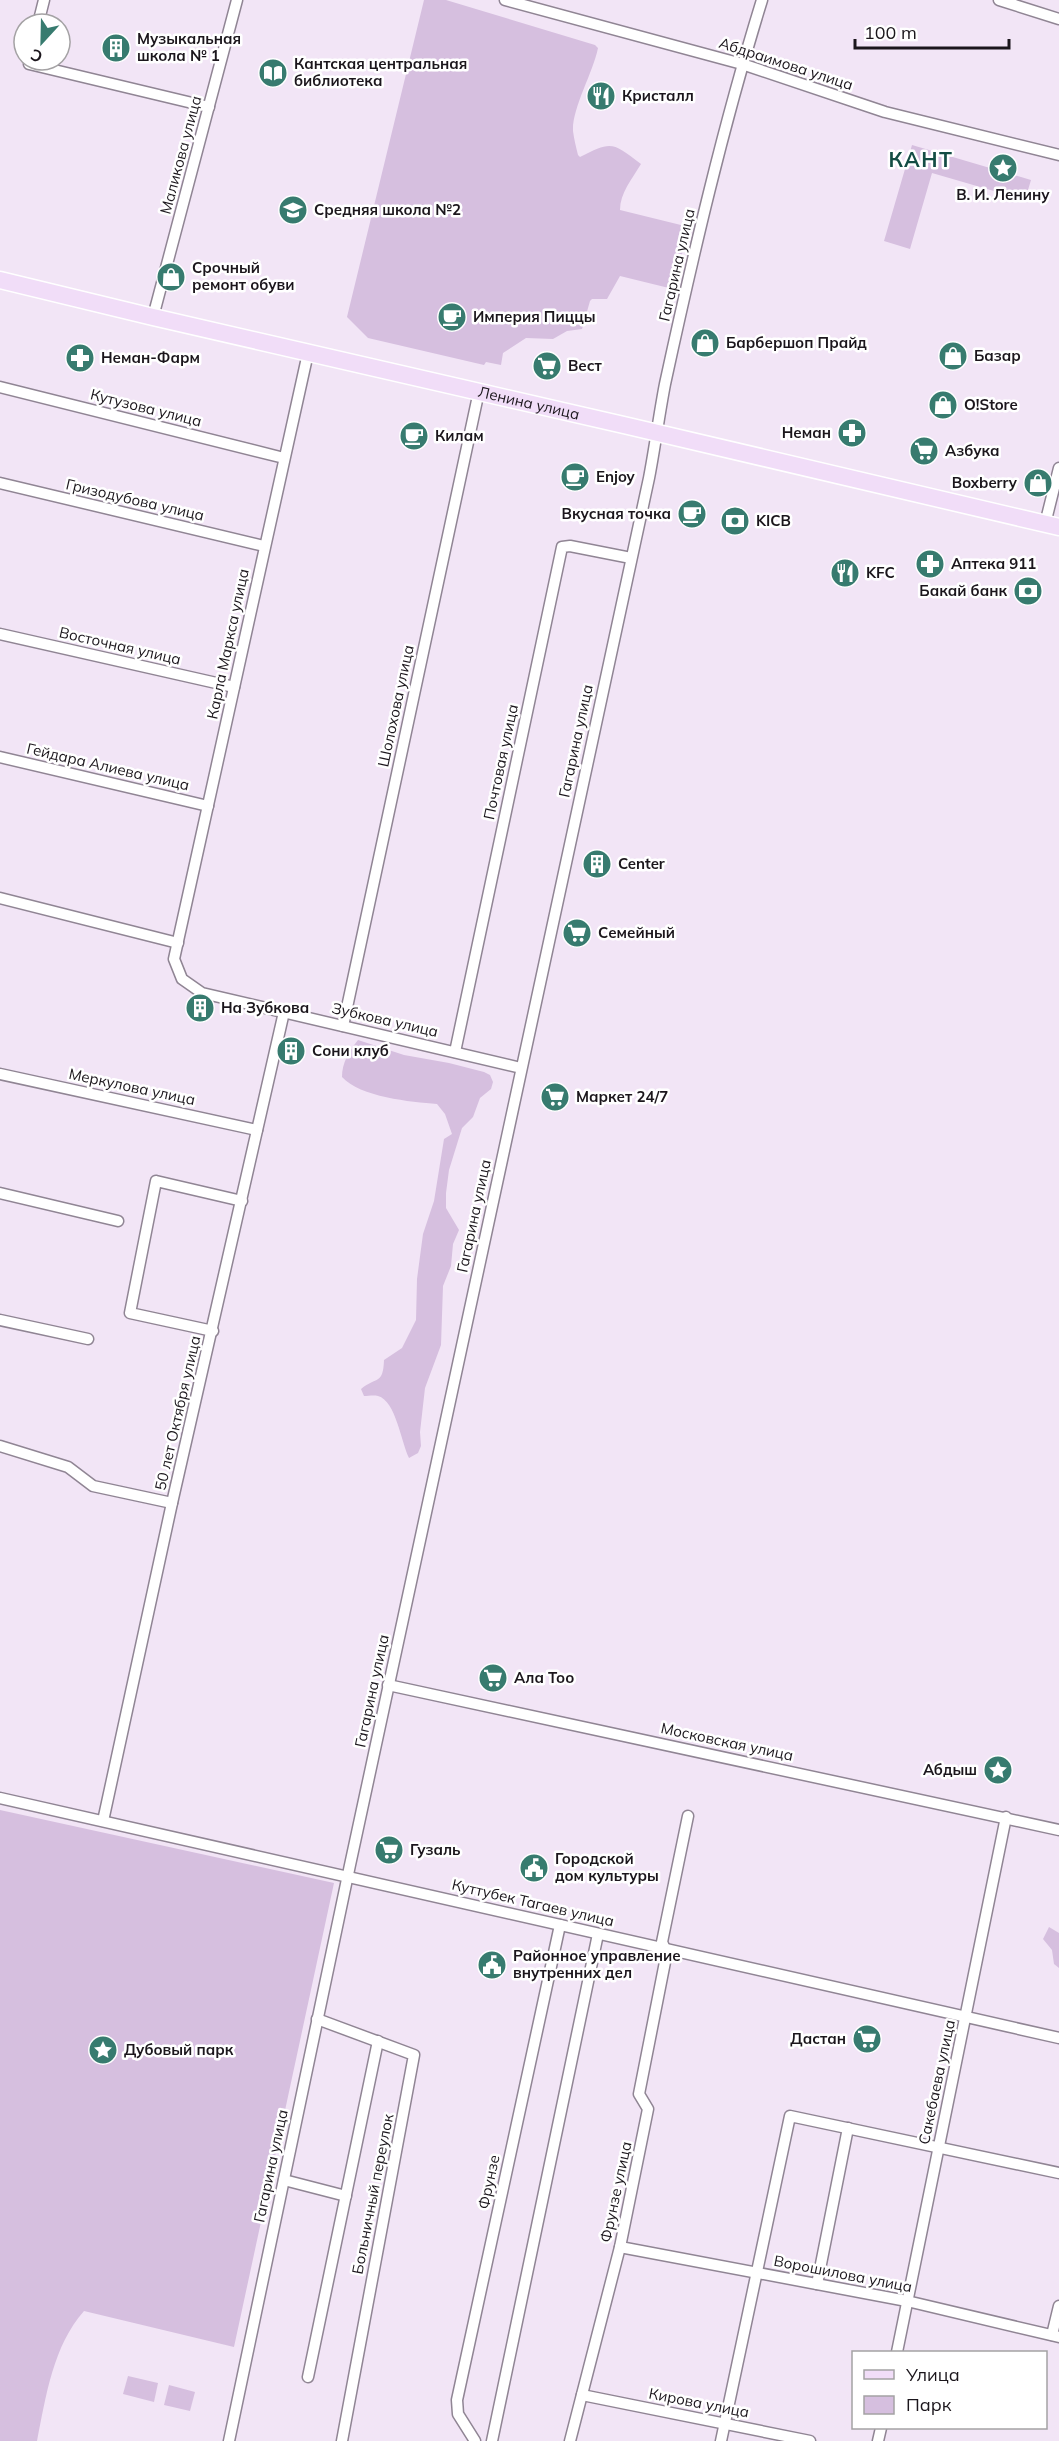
<svg xmlns="http://www.w3.org/2000/svg" width="1059" height="2441" font-family="Mulish,sans-serif">
<style>
.green{fill:#d6bfdf}
.lines{fill:none;stroke-linecap:round;stroke-linejoin:round}
.minor-casing{stroke:#908594;stroke-width:13}
.primary-casing{stroke:#fff;stroke-width:19}
.minor{stroke:#fff;stroke-width:10}
.primary{stroke:#f1ddf8;stroke-width:16}
.labels{text-anchor:middle;stroke-width:5;stroke-linejoin:round;paint-order:stroke}
.poi-label{font-size:15px;font-weight:bold;fill:#1b161c;stroke:#fff;text-anchor:start}
.street-label{font-size:15px;fill:#1b161c;stroke:#fff}
.district-label{font-size:21px;font-weight:bold;letter-spacing:1.5px;fill:#144d44;stroke:#fff}
</style>
<rect width="100%" height="100%" fill="#f2e5f6"/>
<g class="green">
<path d="M424,0H446L595,45L598,48C593,73 572,108 573,131C574,139 576,147 578,155L580,157C612,141 612,142 641,164C632,179 620,193 620,210L689,227L673,289L620,276L607,299H592L590,301L582,329L567,331L553,339L526,338L503,353L501,365L486,362L484,365L368,338L347,317Z"/>
<polygon points="912,145 1031,180 1025,200 932,173 910,249 884,241"/>
<path d="M358,1040L404,1055L449,1063L484,1072L490,1075L493,1082L491,1089L480,1098L473,1117L462,1128L449,1170L446,1193V1208L459,1230L453,1244L451,1266L443,1286L441,1345L425,1388L420,1432L421,1446L418,1453L409,1458C401,1442 396,1401 378,1396C374,1395 368,1396 364,1396L361,1389C377,1376 383,1385 384,1360L402,1348L416,1320L417,1279L423,1234L434,1201L444,1139L452,1134L445,1114L437,1104C411,1102 360,1097 342,1077C342,1063 349,1051 358,1040Z"/>
<path d="M0,1810L334,1883L234,2347L84,2311C53,2346 46,2396 37,2441H0Z"/>
<polygon points="1049,1927 1059,1933 1059,1968 1054,1964 1052,1950 1043,1939"/>
<polygon points="128,2376 158,2383 154,2402 123,2394"/>
<polygon points="169,2385 195,2392 190,2411 164,2405"/>
</g>
<g class="lines">
<g class="minor-casing">
<g id="minor">
<polyline points="505,0 742,64 885,112 1059,155"/>
<polyline points="999,0 1059,19"/>
<polyline points="38,24 44,0"/>
<polyline points="30,60 29,64 209,107"/>
<polyline points="153,317 237,0"/>
<polyline points="308,353 174,959 182,979 202,993 521,1068"/>
<polyline points="0,387 284,458"/>
<polyline points="0,483 264,546"/>
<polyline points="1045,524 1059,468"/>
<polyline points="0,634 234,687"/>
<polyline points="0,757 208,806"/>
<polyline points="0,898 178,943"/>
<polyline points="343,1026 479,391"/>
<polyline points="455,1052 562,547 570,546 631,558"/>
<polyline points="0,1074 257,1130"/>
<polyline points="0,1193 118,1221"/>
<polyline points="0,1320 88,1339"/>
<polyline points="213,1331 130,1313 156,1181 242,1201"/>
<polyline points="0,1446 68,1467 93,1486 172,1503"/>
<polyline points="388,1685 1059,1830"/>
<polyline points="0,1798 1059,2038"/>
<polyline points="103,1821 172,1503 284,1012"/>
<polyline points="317,2019 414,2055 342,2441"/>
<polyline points="284,2180 346,2196"/>
<polyline points="620,2247 907,2301 1059,2337"/>
<polyline points="817,2284 848,2128"/>
<polyline points="1052,2335 1059,2306"/>
<polyline points="897,2352 1006,1817"/>
<polyline points="308,2377 378,2041"/>
<polyline points="582,2395 810,2441"/>
<path d="M229,2441L350,1865L649,478C655,447 659,415 665,384C693,255 723,126 762,0"/>
<polyline points="475,2441 458,2414 457,2400 560,1925"/>
<polyline points="492,2441 598,1934"/>
<polyline points="570,2441 620,2247 648,2109 639,2094 665,1962 665,1949 662,1942 688,1816"/>
<polyline points="721,2441 790,2116 1059,2173"/>
<polyline points="878,2441 881,2428"/>
</g>
</g>
<g class="primary-casing">
<g id="primary">
<path id="s1" d="M0,280L153,317L628,426L1059,527"/>
</g>
</g>
<use href="#minor" class="minor"/>
<use href="#primary" class="primary"/>
</g>
<defs>
<g id="building-disc" transform="scale(1.5)"><circle r="9.5" fill="#377b6f" stroke="#fff"/><path d="M-4-6H4V6H1V3H-1V6H-4ZM-2.5-4.3h1.7v1.8h-1.7ZM.8-4.3h1.7v1.8H.8ZM-2.5-1h1.7V.8h-1.7ZM.8-1h1.7V.8H.8Z" fill="#fff"/></g>
<g id="library-disc" transform="scale(1.5)"><circle r="9.5" fill="#377b6f" stroke="#fff"/><path d="M-6-4Q-3-5.5-.7-3.5V5Q-3 3-6 4ZM6-4Q3-5.5 .7-3.5V5Q3 3 6 4Z" fill="#fff"/></g>
<g id="restaurant-disc" transform="scale(1.5)"><circle r="9.5" fill="#377b6f" stroke="#fff"/><path d="M-5-6h1v4h1v-4h1v4h1v-4h1v5L-1.5 .5V6h-2V.5L-5-1ZM5-6V6H3V1.5H1.5Q1.5-4 5-6Z" fill="#fff"/></g>
<g id="sight-disc" transform="scale(1.5)"><circle r="9.5" fill="#377b6f" stroke="#fff"/><path d="M0-6L1.8-2.2L6-1.7L2.9 1.2L3.7 5.4L0 3.3L-3.7 5.4L-2.9 1.2L-6-1.7L-1.8-2.2Z" fill="#fff"/></g>
<g id="school-disc" transform="scale(1.5)"><circle r="9.5" fill="#377b6f" stroke="#fff"/><path d="M0-5L7-2L0 1L-7-2ZM-4 1L0 2.5L4 1V4Q0 6-4 4Z" fill="#fff"/></g>
<g id="shop-disc" transform="scale(1.5)"><circle r="9.5" fill="#377b6f" stroke="#fff"/><path d="M-5-2.5h2.3a2.7 3.5 0 0 1 5.4 0H5L5.5 6h-11ZM-1.5-2.5h3a1.5 2.3 0 0 0-3 0Z" fill="#fff"/></g>
<g id="cafe-disc" transform="scale(1.5)"><circle r="9.5" fill="#377b6f" stroke="#fff"/><path d="M-5.5-4.5H6V0H3Q3 3.5 0 3.5H-2.5Q-5.5 3.5-5.5 0ZM3-3.2v2h1.7v-2ZM-6 4.5H4V6H-6Z" fill="#fff"/></g>
<g id="pharmacy-disc" transform="scale(1.5)"><circle r="9.5" fill="#377b6f" stroke="#fff"/><path d="M-2-6h4v4h4v4h-4v4h-4v-4h-4v-4h4Z" fill="#fff"/></g>
<g id="supermarket-disc" transform="scale(1.5)"><circle r="9.5" fill="#377b6f" stroke="#fff"/><path d="M-6-5.5h2.5l.6 2H6L4.5 2H-2.5L-4.4-4H-6ZM-1.5 3.2a1.3 1.3 0 1 0 .1 0ZM3 3.2a1.3 1.3 0 1 0 .1 0Z" fill="#fff"/></g>
<g id="bank-disc" transform="scale(1.5)"><circle r="9.5" fill="#377b6f" stroke="#fff"/><path d="M-6-4H6V4H-6ZM0-2.3a2.3 2.3 0 1 0 0 4.6a2.3 2.3 0 1 0 0-4.6Z" fill="#fff"/></g>
<g id="civic-disc" transform="scale(1.5)"><circle r="9.5" fill="#377b6f" stroke="#fff"/><path d="M-.6-6.5H3V-4.5H.6V-3L4-1V1h2V6H-6V1h2V-1L-.6-3ZM-1.2 2.5V6h2.4V2.5Z" fill="#fff"/></g>
</defs>
<g fill-rule="evenodd">
<use href="#building-disc" x="116" y="48"/>
<use href="#library-disc" x="273" y="73"/>
<use href="#restaurant-disc" x="601" y="96"/>
<use href="#sight-disc" x="1003" y="168"/>
<use href="#school-disc" x="293" y="210"/>
<use href="#shop-disc" x="171" y="277"/>
<use href="#cafe-disc" x="452" y="317"/>
<use href="#shop-disc" x="705" y="343"/>
<use href="#shop-disc" x="953" y="356"/>
<use href="#pharmacy-disc" x="80" y="358"/>
<use href="#supermarket-disc" x="547" y="366"/>
<use href="#shop-disc" x="943" y="405"/>
<use href="#pharmacy-disc" x="852" y="433"/>
<use href="#cafe-disc" x="414" y="436"/>
<use href="#supermarket-disc" x="924" y="451"/>
<use href="#cafe-disc" x="575" y="477"/>
<use href="#shop-disc" x="1038" y="483"/>
<use href="#cafe-disc" x="692" y="514"/>
<use href="#bank-disc" x="735" y="521"/>
<use href="#pharmacy-disc" x="930" y="564"/>
<use href="#restaurant-disc" x="845" y="573"/>
<use href="#bank-disc" x="1028" y="591"/>
<use href="#building-disc" x="597" y="864"/>
<use href="#supermarket-disc" x="577" y="933"/>
<use href="#building-disc" x="200" y="1008"/>
<use href="#building-disc" x="291" y="1051"/>
<use href="#supermarket-disc" x="555" y="1097"/>
<use href="#supermarket-disc" x="493" y="1678"/>
<use href="#sight-disc" x="998" y="1770"/>
<use href="#supermarket-disc" x="389" y="1850"/>
<use href="#civic-disc" x="534" y="1868"/>
<use href="#civic-disc" x="492" y="1965"/>
<use href="#supermarket-disc" x="867" y="2039"/>
<use href="#sight-disc" x="103" y="2050"/>
</g>
<g class="labels">
<g class="poi-label">
<text x="137" y="44">Музыкальная<tspan x="137" dy="17">школа № 1</tspan></text>
<text x="294" y="69">Кантская центральная<tspan x="294" dy="17">библиотека</tspan></text>
<text x="622" y="101">Кристалл</text>
<text x="1003" y="200" text-anchor="middle">В. И. Ленину</text>
<text x="314" y="215">Средняя школа №2</text>
<text x="192" y="273">Срочный<tspan x="192" dy="17">ремонт обуви</tspan></text>
<text x="473" y="322">Империя Пиццы</text>
<text x="726" y="348">Барбершоп Прайд</text>
<text x="974" y="361">Базар</text>
<text x="101" y="363">Неман-Фарм</text>
<text x="568" y="371">Вест</text>
<text x="964" y="410">O!Store</text>
<text x="831" y="438" text-anchor="end">Неман</text>
<text x="435" y="441">Килам</text>
<text x="945" y="456">Азбука</text>
<text x="596" y="482">Enjoy</text>
<text x="1017" y="488" text-anchor="end">Boxberry</text>
<text x="671" y="519" text-anchor="end">Вкусная точка</text>
<text x="756" y="526">KICB</text>
<text x="951" y="569">Аптека 911</text>
<text x="866" y="578">KFC</text>
<text x="1007" y="596" text-anchor="end">Бакай банк</text>
<text x="618" y="869">Center</text>
<text x="598" y="938">Семейный</text>
<text x="221" y="1013">На Зубкова</text>
<text x="312" y="1056">Сони клуб</text>
<text x="576" y="1102">Маркет 24/7</text>
<text x="514" y="1683">Ала Тоо</text>
<text x="977" y="1775" text-anchor="end">Абдыш</text>
<text x="410" y="1855">Гузаль</text>
<text x="555" y="1864">Городской<tspan x="555" dy="17">дом культуры</tspan></text>
<text x="513" y="1961">Районное управление<tspan x="513" dy="17">внутренних дел</tspan></text>
<text x="846" y="2044" text-anchor="end">Дастан</text>
<text x="124" y="2055">Дубовый парк</text>
</g>
<g class="street-label">
<text transform="translate(786 64) rotate(18)" y="5">Абдраимова улица</text>
<text transform="translate(181 155) rotate(-75)" y="5">Маликова улица</text>
<text transform="translate(677 265) rotate(-77)" y="5">Гагарина улица</text>
<text dy="5" stroke="none"><textPath href="#s1" startOffset="543">Ленина улица</textPath></text>
<text transform="translate(146 408) rotate(14)" y="5">Кутузова улица</text>
<text transform="translate(135 500) rotate(13)" y="5">Гризодубова улица</text>
<text transform="translate(228 644) rotate(-78)" y="5">Карла Маркса улица</text>
<text transform="translate(120 646) rotate(13)" y="5">Восточная улица</text>
<text transform="translate(396 706) rotate(-78)" y="5">Шолохова улица</text>
<text transform="translate(576 741) rotate(-78)" y="5">Гагарина улица</text>
<text transform="translate(501 762) rotate(-78)" y="5">Почтовая улица</text>
<text transform="translate(108 767) rotate(13)" y="5">Гейдара Алиева улица</text>
<text transform="translate(385 1020) rotate(13)" y="5">Зубкова улица</text>
<text transform="translate(132 1087) rotate(12)" y="5">Меркулова улица</text>
<text transform="translate(474 1216) rotate(-78)" y="5">Гагарина улица</text>
<text transform="translate(178 1413) rotate(-77)" y="5">50 лет Октября улица</text>
<text transform="translate(372 1691) rotate(-78)" y="5">Гагарина улица</text>
<text transform="translate(727 1742) rotate(12)" y="5">Московская улица</text>
<text transform="translate(533 1903) rotate(13)" y="5">Куттубек Тагаев улица</text>
<text transform="translate(937 2082) rotate(-78)" y="5">Сакебаева улица</text>
<text transform="translate(271 2166) rotate(-78)" y="5">Гагарина улица</text>
<text transform="translate(489 2182) rotate(-78)" y="5">Фрунзе</text>
<text transform="translate(616 2192) rotate(-78)" y="5">Фрунзе улица</text>
<text transform="translate(373 2194) rotate(-79)" y="5">Больничный переулок</text>
<text transform="translate(843 2274) rotate(11)" y="5">Ворошилова улица</text>
<text transform="translate(699 2403) rotate(11)" y="5">Кирова улица</text>
</g>
<g class="district-label">
<text x="921" y="167">КАНТ</text>
</g>
</g>
<rect x="852" y="2351" width="195" height="78" fill="#ffffff" stroke="#a4a2a4" stroke-width="1.5"/>
<rect x="864" y="2370" width="30" height="9" fill="#f1ddf8" stroke="#a4a2a4" stroke-width="1.5"/>
<text x="906" y="2381" font-size="18" fill="#1b161c">Улица</text>
<rect x="864" y="2396" width="30" height="18" fill="#d6bfdf" stroke="#a4a2a4" stroke-width="1.5"/>
<text x="906" y="2411" font-size="18" fill="#1b161c">Парк</text>
<g transform="translate(42 42) rotate(202)"><circle r="28" fill="#ffffff" stroke="#a4a2a4" stroke-width="1.5"/>
<path d="M0-4.5L10 22L0 15L-10 22Z" fill="#377b6f"/>
<text y="-9" font-size="16" font-weight="bold" text-anchor="middle" fill="#1b161c">С</text>
</g>
<path d="M855 39v9h154v-9" fill="none" stroke="#1b161c" stroke-width="3"/>
<text x="864" y="39" font-size="18" fill="#1b161c" stroke="#ffffff" stroke-width="4.5" paint-order="stroke">100 m</text>
</svg>
